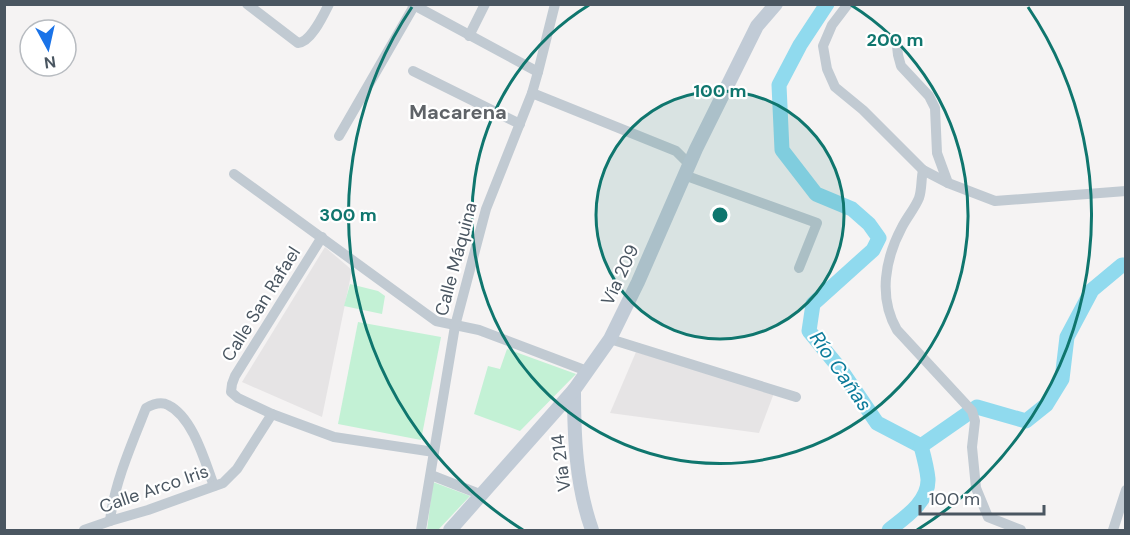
<svg xmlns="http://www.w3.org/2000/svg" width="1130" height="535" font-family="'DM Sans',sans-serif">
<style>
.education{fill:#e6e4e5}
.green{fill:#c3f1d5}
.lines{fill:none;stroke-linecap:round;stroke-linejoin:round}
.river{stroke:#90daee;stroke-width:15}
.street{stroke:#c1cad2;stroke-width:10}
.secondary{stroke:#c1cbd6;stroke-width:14}
.ring{fill:none;stroke:#0f766e;stroke-width:3}
.labels{text-anchor:middle;stroke-width:4.5;stroke-linejoin:round;paint-order:stroke}
.street-label{font-size:18px;fill:#4a5661;stroke:#fff}
.neighbourhood-label{font-size:20px;font-weight:bold;fill:#5f6368;stroke:#fff}
.water-label{font-size:20px;font-style:italic;fill:#0c7c9b;stroke:#fff}
.centre{fill:#0f766e;stroke:#fff;stroke-width:3}
.ring-label{font-size:18px;text-anchor:middle;font-weight:bold;fill:#0f766e;stroke:#fff;stroke-width:4.5;stroke-linejoin:round;paint-order:stroke}
</style>
<rect width="100%" height="100%" fill="#f5f3f3"/>
<g class="education">
<polygon points="325,247 352,270 322,417 242,382"/>
<polygon points="636,352 774,393 759,433 610,413"/>
</g>
<g class="green">
<polygon points="350,284 378,291 385,296 382,314 344,306"/>
<polygon points="358,322 441,337 421,440 338,424"/>
<polygon points="507,349 576,374 520,431 474,414 488,366 500,369"/>
<polygon points="433,482 470,496 438,530 427,530"/>
</g>
<g class="lines">
<g class="river">
<polyline points="827,4 800,45 779,85 782,150 816,194 852,209 869,224 879,238 873,250 813,304 809,331 841,370 877,423 921,446"/>
<polyline points="921,446 977,407 1026,421 1046,405 1062,379 1067,337 1092,290 1122,265 1126,265"/>
<path d="M889,530C904,518 929,502 928,479C927,468 924,457 921,446"/>
</g>
<g class="street">
<path d="M247,4L298,43C311,42 323,16 329,4"/>
<polyline points="412,4 538,72"/>
<polyline points="848,4 832,25 823,46 827,69 835,87 863,110 923,170 948,183 995,201 1126,191"/>
<polyline points="469,36 485,4"/>
<polyline points="896,37 898,55 901,66 929,96 935,108 937,153 948,183"/>
<polyline points="413,71 520,124"/>
<polyline points="532,93 676,151 689,164"/>
<polyline points="339,136 414,6"/>
<path d="M923,170C921,179 922,189 919,198C915,208 907,217 902,227C885,259 878,297 897,330L972,411L975,421L972,447L976,488L988,517L1021,530"/>
<polyline points="234,174 436,321 479,330 587,371"/>
<polyline points="684,175 817,223 799,268"/>
<polyline points="322,237 235,376 232,384 231,392 238,398 272,414 334,437 434,452"/>
<polyline points="610,339 796,397"/>
<polyline points="431,475 482,495"/>
<path d="M110,521C114,484 132,443 146,408C153,404 161,401 168,405C193,417 205,462 214,486"/>
<polyline points="84,530 110,521 148,510 223,483 237,469 272,414"/>
<polyline points="421,530 455,326 486,209 532,93 538,72 555,4"/>
<polyline points="1113,530 1126,490"/>
</g>
<g class="secondary">
<path d="M574,390C574,437 576,485 592,530"/>
<polyline points="450,530 574,390 610,339 638,282 696,149 757,26 776,4"/>
</g>
</g>
<circle cx="720" cy="215" r="124" fill="#0f766e" fill-opacity=".12"/>
<g class="ring">
<circle cx="720" cy="215" r="124"/>
<path d="M851 5A248 248 0 1 1 589 5"/>
<path d="M523 530A372 372 0 0 1 412 7M1028 7A372 372 0 0 1 917 530"/>
</g>
<g class="labels">
<g class="street-label">
<text transform="translate(456 259) rotate(-75)" y="6">Calle Máquina</text>
<text transform="translate(620 275) rotate(-65)" y="6">Vía 209</text>
<text transform="translate(261 304) rotate(-58)" y="6">Calle San Rafael</text>
<text transform="translate(561 463) rotate(-97)" y="6">Vía 214</text>
<text transform="translate(154 489) rotate(-19)" y="6">Calle Arco Iris</text>
</g>
<g class="neighbourhood-label">
<text x="458" y="119">Macarena</text>
</g>
<g class="water-label">
<text transform="translate(841 371) rotate(55)" y="7">Río Cañas</text>
</g>
</g>
<circle cx="720" cy="215" r="9" class="centre"/>
<g class="ring-label">
<text x="895" y="46">200 m</text>
<text x="720" y="97">100 m</text>
<text x="348" y="221">300 m</text>
</g>
<rect width="1130" height="535" fill="none" stroke="#4a5661" stroke-width="12"/>
<g transform="translate(48 48) rotate(172)"><circle r="28" fill="#ffffff" stroke="#b7bbc0" stroke-width="1.5"/>
<path d="M0-4.5L10 22L0 15L-10 22Z" fill="#1a73e8"/>
<text y="-9" font-size="16" font-weight="bold" text-anchor="middle" fill="#4a5661">N</text>
</g>
<path d="M920 505v9h124v-9" fill="none" stroke="#4a5661" stroke-width="3"/>
<text x="929" y="505" font-size="18" fill="#4a5661" stroke="#ffffff" stroke-width="4.5" paint-order="stroke">100 m</text>
</svg>
